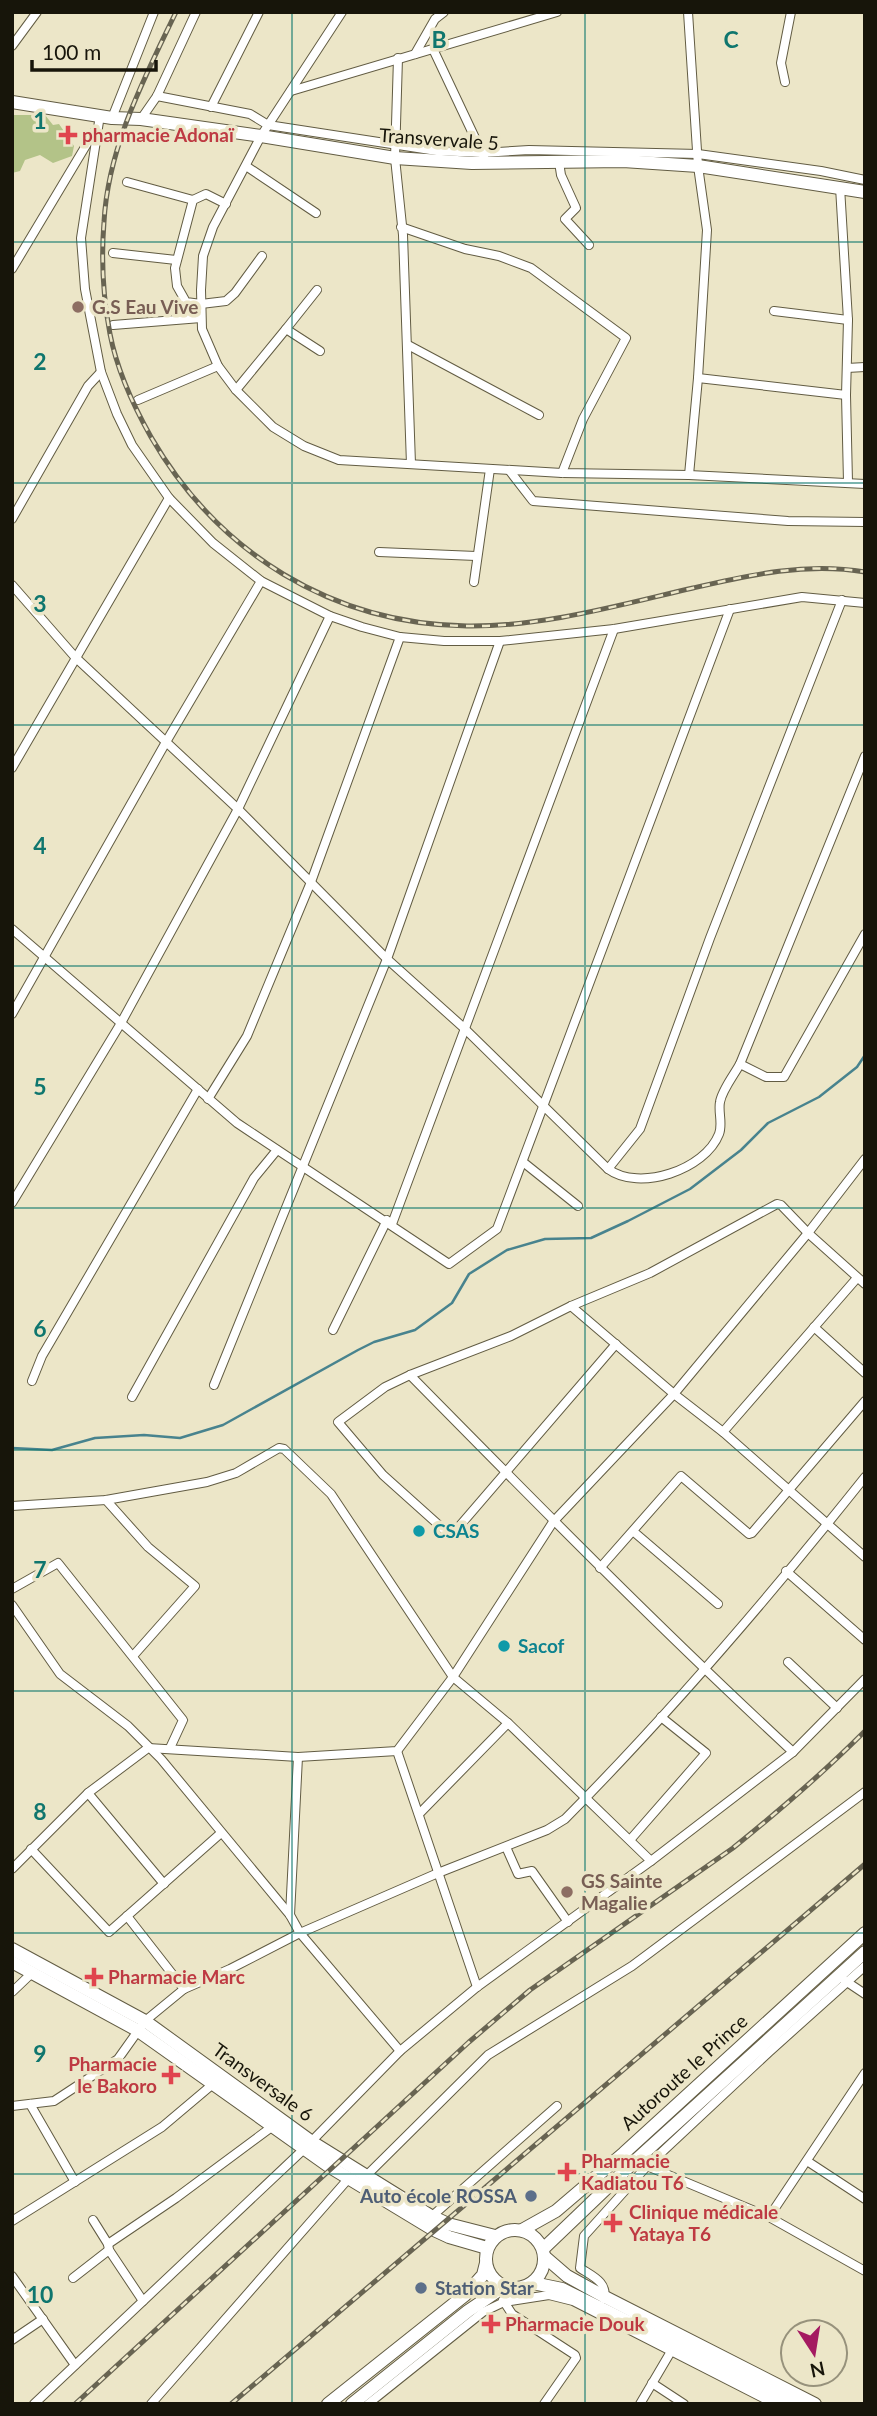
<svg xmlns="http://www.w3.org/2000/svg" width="877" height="2416" font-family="Lato,sans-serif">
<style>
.green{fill:#b3c388}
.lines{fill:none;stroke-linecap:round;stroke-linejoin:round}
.stream{stroke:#48838e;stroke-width:2.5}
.minor-casing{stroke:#625c43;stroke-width:10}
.secondary-casing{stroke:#625c43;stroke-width:14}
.primary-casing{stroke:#625c43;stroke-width:14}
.minor{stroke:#fff;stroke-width:8}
.secondary{stroke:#fff;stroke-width:12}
.primary{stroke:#fff;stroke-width:12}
.rail-casing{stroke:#686452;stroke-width:5}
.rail{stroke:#ece6c8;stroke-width:2.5;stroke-dasharray:8;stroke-linecap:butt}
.grid{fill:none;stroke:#0f766e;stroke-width:2;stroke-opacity:0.55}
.health-dot{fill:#e0444e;stroke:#ece6c8;stroke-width:2.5}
.education-dot{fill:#8d6e63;stroke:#ece6c8;stroke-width:2.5}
.culture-dot{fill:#0f9aa8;stroke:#ece6c8;stroke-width:2.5}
.service-dot{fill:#5c6f8a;stroke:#ece6c8;stroke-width:2.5}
.labels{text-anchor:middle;stroke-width:7;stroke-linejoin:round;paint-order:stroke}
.health-label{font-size:19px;font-weight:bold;fill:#be3a42;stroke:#ece6c8;text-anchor:start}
.street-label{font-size:19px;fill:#17150a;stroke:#ece6c8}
.education-label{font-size:19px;font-weight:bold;fill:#785e54;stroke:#ece6c8;text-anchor:start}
.culture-label{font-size:19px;font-weight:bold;fill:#0d838f;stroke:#ece6c8;text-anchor:start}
.service-label{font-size:19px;font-weight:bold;fill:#4e5e75;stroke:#ece6c8;text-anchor:end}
.grid-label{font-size:23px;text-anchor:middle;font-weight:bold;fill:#0f766e;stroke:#ece6c8;stroke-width:7;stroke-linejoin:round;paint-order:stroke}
</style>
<rect width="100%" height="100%" fill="#ece6c8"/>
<polygon class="green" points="12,115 45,115 53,125 59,124 74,146 72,156 53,163 40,155 25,160 20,171 12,173"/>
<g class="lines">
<polyline class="stream" points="12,1448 52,1450 95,1438 144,1435 180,1438 223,1425 358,1350 374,1342 415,1330 452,1303 469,1274 507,1250 545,1239 591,1238 628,1221 690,1189 741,1150 768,1123 819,1097 857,1067 865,1055"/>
<g class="minor-casing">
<g id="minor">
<polyline points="342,12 261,136 213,227 203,256 201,290 202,329 218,366 236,390 273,427 304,446 339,460 562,473 689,475 865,484"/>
<polyline points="688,12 698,166 707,230 698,378 689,475"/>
<polyline points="12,46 37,12"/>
<polyline points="433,49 484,157"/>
<polyline points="415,54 435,19 444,12"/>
<polyline points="398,58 395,158 403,235 411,464"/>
<polyline points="785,82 781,63 791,12"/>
<polyline points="291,91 557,12"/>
<polyline points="157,96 250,114 268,125 437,151 482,153 529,150 698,154 821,171 865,180"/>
<polyline points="211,107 259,12"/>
<polyline points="100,115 81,238 85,289 101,372 117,414 132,445 169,498 213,543 261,581 330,616 362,627 400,637 444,641 500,641 614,629 802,597 865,603"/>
<polyline points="112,118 154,12"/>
<polyline points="141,119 157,96 196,12"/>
<polyline points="559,162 561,175 576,208 565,219 589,245"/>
<polyline points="246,166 316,213"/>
<polyline points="127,182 193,200"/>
<polyline points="840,187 848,320 846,395 848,482"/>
<polyline points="226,204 206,194 193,200 175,268 177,286 186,302 201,304 226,301 235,293 262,256"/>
<polyline points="401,227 465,249 499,256 531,268 626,338 583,419 562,473"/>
<polyline points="113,253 176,260"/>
<polyline points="12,269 94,132"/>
<polyline points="774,311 848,320"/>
<polyline points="113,325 201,318"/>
<polyline points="286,329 317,290"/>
<polyline points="408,345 539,415"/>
<polyline points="847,368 865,367"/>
<polyline points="698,378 846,395"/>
<polyline points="236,390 286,329 320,351"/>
<polyline points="138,400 218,366"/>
<polyline points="509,470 533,501 788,521 865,522"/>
<polyline points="12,519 88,386 101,372"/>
<polyline points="379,552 476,556"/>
<polyline points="474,582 490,469"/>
<path d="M12,585L75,657L238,809L387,959L464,1028L608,1169C639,1192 705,1170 719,1134C723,1124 718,1112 720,1102C722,1090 734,1075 740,1064L865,756"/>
<polyline points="12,768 169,498"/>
<polyline points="12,929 237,1123 449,1264 497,1229 730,609"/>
<polyline points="12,1014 166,742 261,581"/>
<polyline points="740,1064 766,1077 784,1077 865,934"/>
<polyline points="208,1099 247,1036 311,882 400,637"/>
<polyline points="523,1162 578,1206"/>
<polyline points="608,1169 640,1129 710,938 842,600"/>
<polyline points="12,1203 121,1023 238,809 330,616"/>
<polyline points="392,1224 614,629"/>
<polyline points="571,1306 674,1394 723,1432 865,1557"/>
<polyline points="814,1327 865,1373"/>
<polyline points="333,1330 387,1220"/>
<polyline points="616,1344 451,1536 383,1475 338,1422 385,1387 410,1375 511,1336 571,1306 650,1273 777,1204 781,1205 808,1233 865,1284"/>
<path d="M410,1375C536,1503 661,1630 793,1752"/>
<polyline points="32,1381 42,1356 198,1089"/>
<polyline points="214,1385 387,959 500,641"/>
<polyline points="132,1397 254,1178 277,1150"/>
<polyline points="723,1432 857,1278"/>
<polyline points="106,1500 148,1547 195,1586 133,1656"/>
<polyline points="12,1506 106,1500 207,1482 236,1473 279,1448 284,1449 331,1494 453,1677 508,1723 651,1861"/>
<polyline points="634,1532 718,1604"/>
<polyline points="600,1568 681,1476 749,1534 752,1533 865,1401"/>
<polyline points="786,1571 865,1640"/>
<polyline points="12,1589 58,1563 183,1720 170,1748"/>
<polyline points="12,1605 60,1674 128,1726 161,1759 290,1915 300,1933 400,2051"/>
<polyline points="788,1662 837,1708"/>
<polyline points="397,1751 477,1987"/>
<polyline points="88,1793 164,1884"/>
<polyline points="419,1814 508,1723"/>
<polyline points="630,1840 706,1753 661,1717"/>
<polyline points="506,1847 518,1874 532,1871 568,1922"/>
<polyline points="31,1849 109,1932 221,1833"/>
<polyline points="12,1869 88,1793 148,1748 298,1757 397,1751 453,1677 553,1522 674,1394 808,1233 865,1159"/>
<polyline points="290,1915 298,1757"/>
<polyline points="127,1916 184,1989"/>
<polyline points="844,1980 865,1994"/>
<polyline points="12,1992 33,1972"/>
<polyline points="30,2104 75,2182"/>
<path d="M12,2106L54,2101L118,2059L145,2021L184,1989L230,1969L300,1933L438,1873L547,1830L565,1819C672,1711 771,1595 865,1477"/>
<polyline points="635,2161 769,2217 865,2271"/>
<polyline points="807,2161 865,2199"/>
<polyline points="364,2178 488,2055 632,1966 865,1792"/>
<polyline points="431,2217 557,2106"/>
<polyline points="769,2217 865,2073"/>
<polyline points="93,2220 108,2244 109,2250 143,2301"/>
<polyline points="12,2221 162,2127 213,2084"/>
<polyline points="108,2244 176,2198 273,2126"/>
<polyline points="12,2276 75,2365"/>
<polyline points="73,2278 109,2250"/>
<path d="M604,2299C608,2282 592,2276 580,2268L584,2236L647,2166L769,2052L865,1966"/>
<polyline points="503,2300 512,2314 575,2355 576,2358 544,2404"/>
<polyline points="12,2340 43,2319"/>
<polyline points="652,2383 684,2404"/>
<polyline points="34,2404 304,2149 400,2051 477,1987 651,1861 793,1752 865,1679"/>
<polyline points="151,2404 349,2178"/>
<polyline points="368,2404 483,2312 504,2302 549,2295 573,2301 775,2404"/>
<polyline points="640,2404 673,2348"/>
</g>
</g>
<g class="secondary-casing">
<g id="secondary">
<polyline points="12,102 112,118 141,119 261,136 395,158 472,163 623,161 698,166 865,192"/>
<polyline points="12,1949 145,2021 312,2142 431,2216 448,2224 495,2236"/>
<polyline points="12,1962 137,2030 330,2167 434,2230 449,2237 487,2248"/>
<polyline points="545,2257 567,2276 605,2297 815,2404"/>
<polyline points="533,2283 562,2289 795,2404"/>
</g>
</g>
<g class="primary-casing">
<g id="primary">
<circle cx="515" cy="2259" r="29"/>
<polyline points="522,2230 556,2211 624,2153 865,1933"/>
<polyline points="543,2249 635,2161 865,1952"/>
<polyline points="328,2404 465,2295 483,2275 486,2263"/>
<polyline points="352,2404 468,2311 505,2286"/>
</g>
</g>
<use href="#minor" class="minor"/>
<use href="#secondary" class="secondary"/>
<use href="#primary" class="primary"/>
<g class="rail-casing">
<g id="rail">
<path d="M176,12C144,79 108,147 104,222C101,259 103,297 110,334C117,370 133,405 151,437C218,553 332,624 467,626C543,627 619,605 693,588C750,575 806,562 865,572"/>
<path d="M75,2404L469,2042L530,1990L733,1848C779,1811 823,1773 865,1731"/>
<polyline points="231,2404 865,1864"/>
</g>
</g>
<use href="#rail" class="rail"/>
</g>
<path class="grid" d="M292,12V2404M585,12V2404M12,242H865M12,483H865M12,725H865M12,966H865M12,1208H865M12,1450H865M12,1691H865M12,1933H865M12,2174H865"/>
<g class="health-dot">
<path d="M64.5 124.5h7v7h7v7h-7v7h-7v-7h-7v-7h7z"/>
<path d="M90.5 1966.5h7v7h7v7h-7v7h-7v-7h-7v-7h7z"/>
<path d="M167.5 2064.5h7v7h7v7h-7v7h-7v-7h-7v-7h7z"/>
<path d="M563.5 2161.5h7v7h7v7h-7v7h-7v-7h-7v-7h7z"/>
<path d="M609.5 2212.5h7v7h7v7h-7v7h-7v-7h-7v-7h7z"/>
<path d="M487.5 2313.5h7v7h7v7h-7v7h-7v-7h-7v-7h7z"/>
</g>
<g class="education-dot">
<circle cx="78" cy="307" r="7"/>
<circle cx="567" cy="1892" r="7"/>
</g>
<g class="culture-dot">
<circle cx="419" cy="1531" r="7"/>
<circle cx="504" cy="1646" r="7"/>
</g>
<g class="service-dot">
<circle cx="531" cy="2196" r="7"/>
<circle cx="421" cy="2288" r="7"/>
</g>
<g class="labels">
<g class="health-label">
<text x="82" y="142">pharmacie Adonaï</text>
<text x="108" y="1984">Pharmacie Marc</text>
<text x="157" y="2071" text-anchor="end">Pharmacie<tspan x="157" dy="22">le Bakoro</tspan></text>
<text x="581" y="2168">Pharmacie<tspan x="581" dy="22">Kadiatou T6</tspan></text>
<text x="629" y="2219">Clinique médicale<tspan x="629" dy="22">Yataya T6</tspan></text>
<text x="505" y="2331">Pharmacie Douk</text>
</g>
<g class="street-label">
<text transform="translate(439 139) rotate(4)" y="7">Transvervale 5</text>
<text transform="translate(684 2072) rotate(-42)" y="7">Autoroute le Prince</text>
<text transform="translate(263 2082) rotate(36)" y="7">Transversale 6</text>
</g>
<g class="education-label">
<text x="92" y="314">G.S Eau Vive</text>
<text x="581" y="1888">GS Sainte<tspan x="581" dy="22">Magalie</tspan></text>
</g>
<g class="culture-label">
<text x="433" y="1538">CSAS</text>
<text x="518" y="1653">Sacof</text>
</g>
<g class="service-label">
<text x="517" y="2203">Auto école ROSSA</text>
<text x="435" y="2295" text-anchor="start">Station Star</text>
</g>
</g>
<g class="grid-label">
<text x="439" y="48">B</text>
<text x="731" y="48">C</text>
<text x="40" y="129">1</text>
<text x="40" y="370">2</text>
<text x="40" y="612">3</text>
<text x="40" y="854">4</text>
<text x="40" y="1095">5</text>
<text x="40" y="1337">6</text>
<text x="40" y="1578">7</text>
<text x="40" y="1820">8</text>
<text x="40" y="2062">9</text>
<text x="40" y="2303">10</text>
</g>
<rect width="877" height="2416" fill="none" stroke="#17150a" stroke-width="28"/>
<g transform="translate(814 2353) rotate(168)"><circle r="33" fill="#ece6c8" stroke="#97927c" stroke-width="2"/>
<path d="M0-5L12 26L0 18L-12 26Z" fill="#a41a61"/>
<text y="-10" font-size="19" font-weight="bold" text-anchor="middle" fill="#17150a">N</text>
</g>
<path d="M32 60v10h124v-10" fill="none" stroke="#17150a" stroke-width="3.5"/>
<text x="42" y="60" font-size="21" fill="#17150a" stroke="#ece6c8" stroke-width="5" paint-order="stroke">100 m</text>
</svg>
